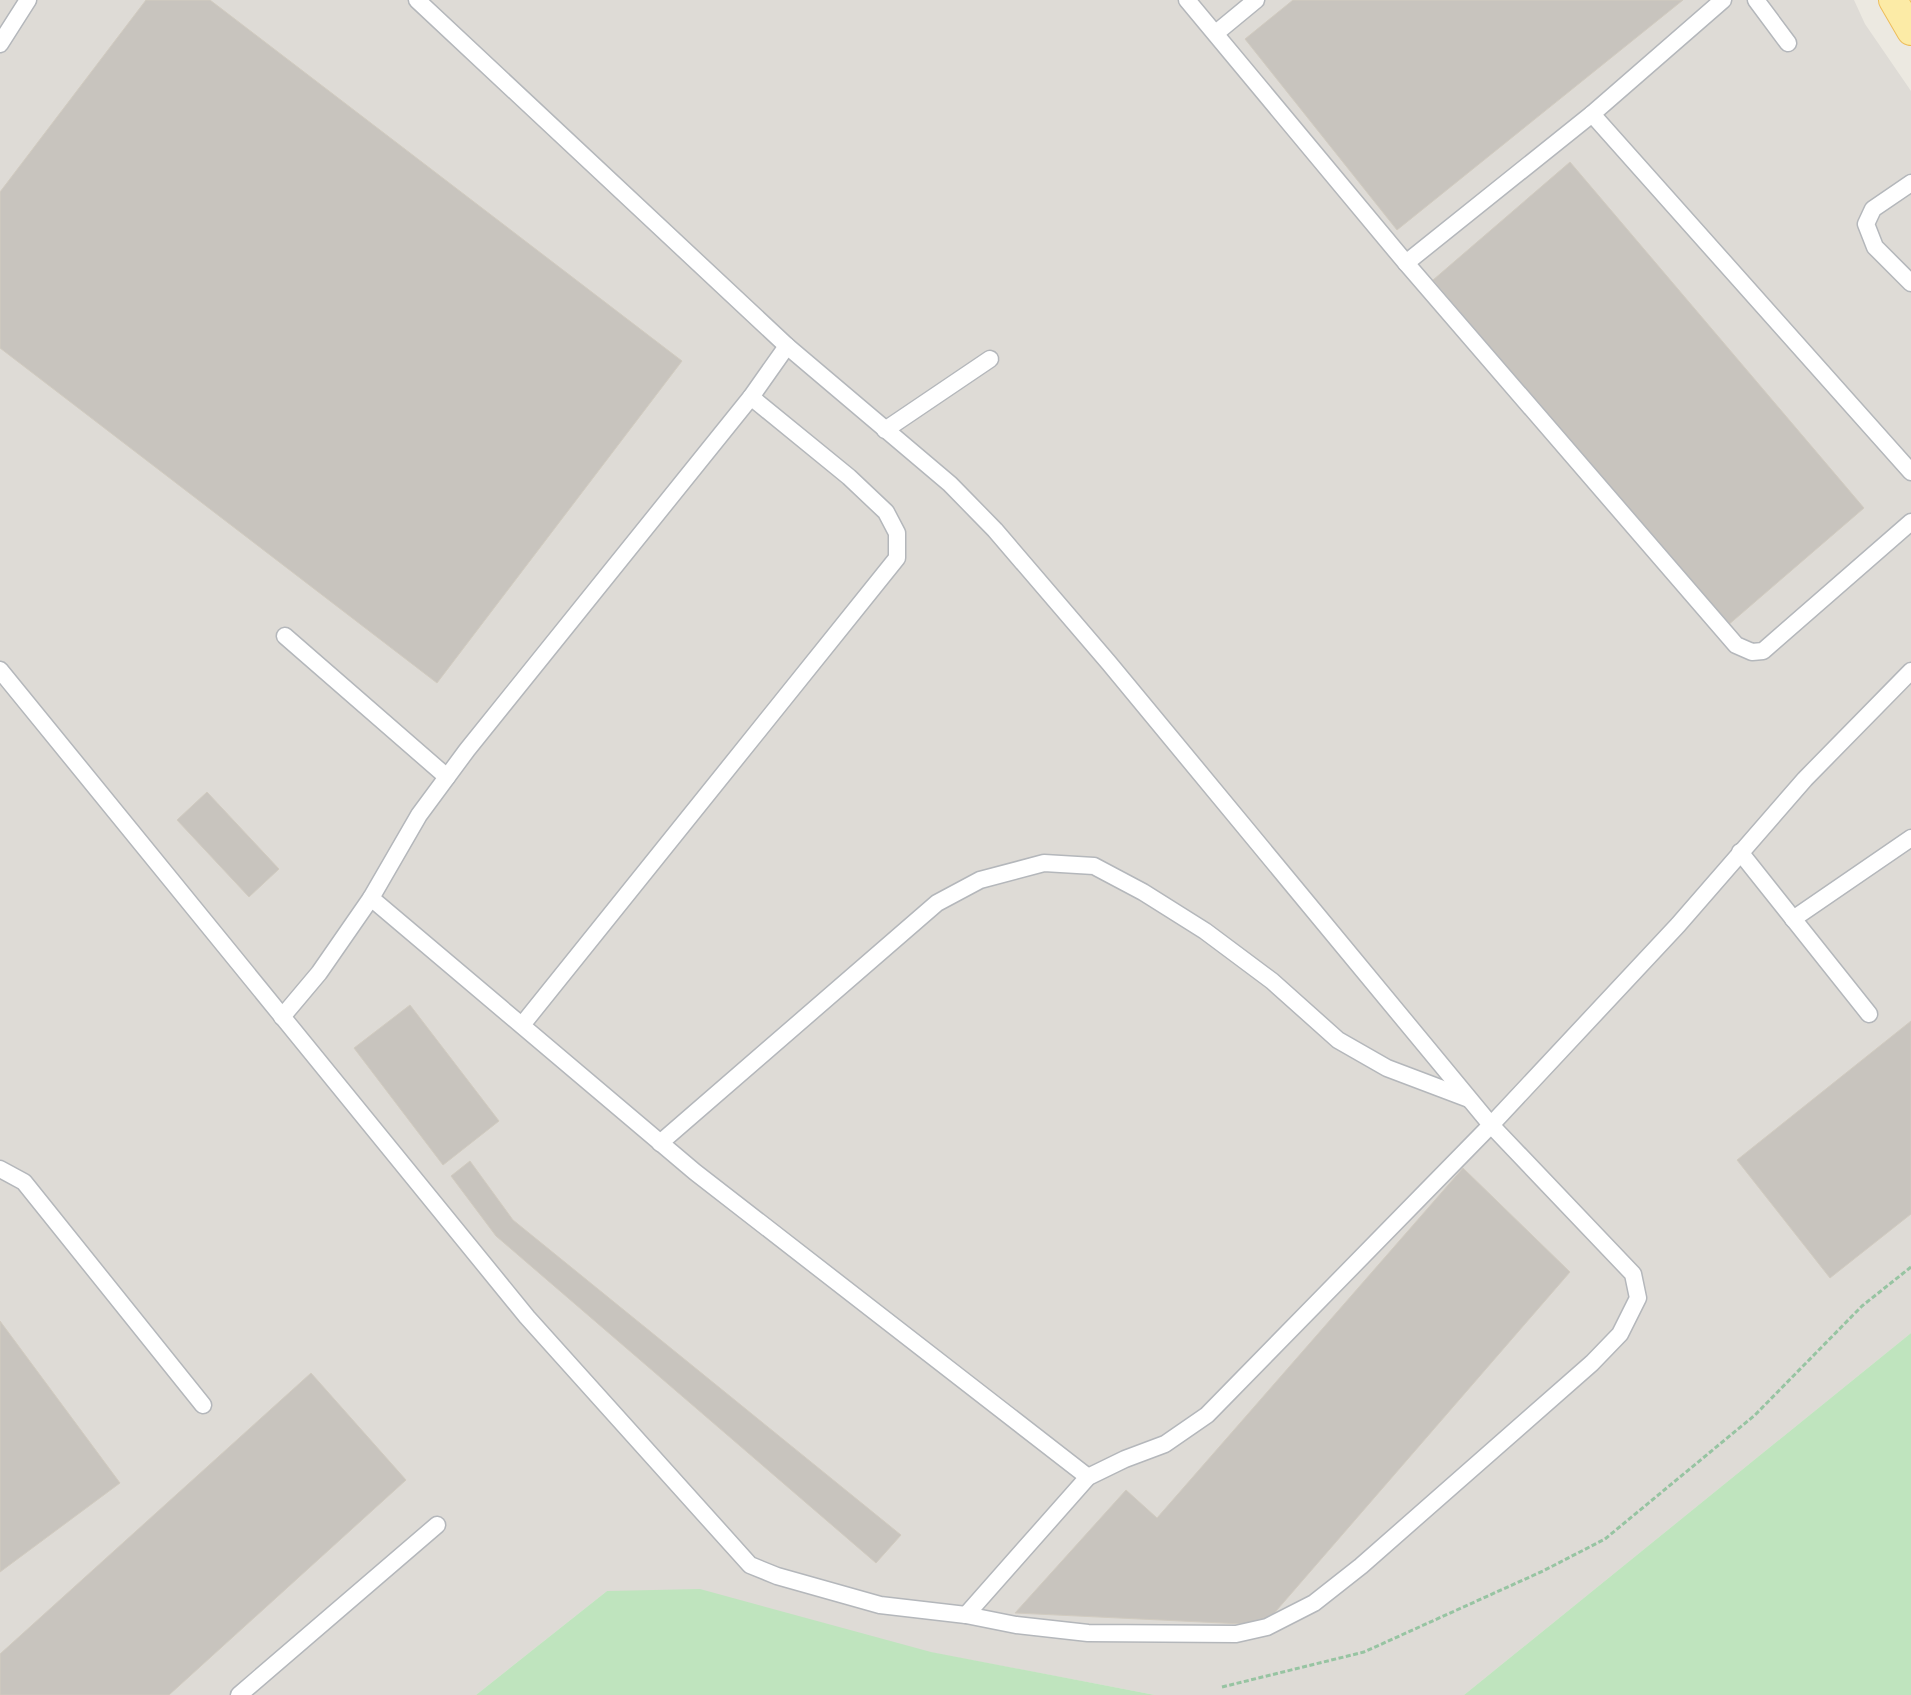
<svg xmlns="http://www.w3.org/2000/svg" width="1911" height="1695" font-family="Rubik,sans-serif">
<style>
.industrial{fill:#dedbd6}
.green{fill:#bfe4be}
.building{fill:#c8c4be;stroke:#d1cbc0}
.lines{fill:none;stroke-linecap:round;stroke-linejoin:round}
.service-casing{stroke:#b4b7bb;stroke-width:19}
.primary-casing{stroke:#edbd5a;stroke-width:30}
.path{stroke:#97c4a2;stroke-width:3;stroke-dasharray:5 2.5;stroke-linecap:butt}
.service{stroke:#fff;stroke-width:16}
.primary{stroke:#fceba6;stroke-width:28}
</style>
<rect width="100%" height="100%" fill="#ece9e1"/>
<polygon class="industrial" points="0,0 1854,0 1865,24 1911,91 1911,1333 1464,1695 1155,1695 607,1591 476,1695 0,1695"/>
<g class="green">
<polygon points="1911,1333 1911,1695 1464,1695"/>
<polygon points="700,1589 931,1652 1155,1695 476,1695 607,1591"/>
</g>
<g class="building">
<polygon points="146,0 210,0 682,361 437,683 0,348 0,192"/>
<polygon points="1293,0 1683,0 1397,230 1245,39"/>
<polygon points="1570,162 1864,508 1727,626 1433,280"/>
<polygon points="207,792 279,869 249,897 177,820"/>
<polygon points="410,1005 499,1121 443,1165 354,1048"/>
<polygon points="1911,1021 1911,1214 1830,1278 1737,1160"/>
<polygon points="470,1161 513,1220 901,1535 876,1563 496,1236 451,1176"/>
<polygon points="1463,1168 1570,1272 1264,1625 1015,1613 1126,1490 1157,1518"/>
<polygon points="0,1321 120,1483 0,1572"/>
<polygon points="311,1373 406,1480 169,1695 0,1695 0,1654"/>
</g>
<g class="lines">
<g class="service-casing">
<g id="service">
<polyline points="1187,0 1406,263 1736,645 1752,652 1763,651 1911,522"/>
<polyline points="1756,0 1788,43"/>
<polyline points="1216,33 1256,0"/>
<polyline points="0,44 28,0"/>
<polyline points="1592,114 1911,472"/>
<polyline points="1911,183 1873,209 1866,224 1875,247 1911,283"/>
<polyline points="1406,263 1592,114 1723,0"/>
<polyline points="885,430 990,359"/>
<polyline points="285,636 447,777"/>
<polyline points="0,670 527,1317 750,1565 777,1576 880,1605 966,1615 1016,1625 1088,1633 1236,1634 1267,1627 1314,1603 1361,1566 1592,1363 1620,1334 1638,1298 1633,1274 1491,1125 1109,663 995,530 950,484 787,346 417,0"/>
<polyline points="1740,852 1869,1014"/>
<polyline points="371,898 695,1172 1088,1477"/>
<polyline points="1793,919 1911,838"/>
<polyline points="282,1017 319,973 371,898 419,815 467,750 751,397 787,346"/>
<polyline points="522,1025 897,558 897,533 886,512 849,477 751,397"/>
<polyline points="660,1143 937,903 980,880 1044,863 1094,866 1143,892 1205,931 1272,981 1338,1040 1387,1068 1469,1099"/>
<polyline points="0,1169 24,1182 203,1405"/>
<polyline points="966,1615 1088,1477 1125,1459 1165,1444 1207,1415 1491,1125 1678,925 1805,779 1911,671"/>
<polyline points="239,1695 437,1525"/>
</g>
</g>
<g class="primary-casing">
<polyline id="primary" points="1893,0 1911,31"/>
</g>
<polyline class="path" points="1222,1687 1364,1652 1543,1571 1605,1539 1755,1415 1862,1306 1911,1267"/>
<use href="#service" class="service"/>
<use href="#primary" class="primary"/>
</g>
</svg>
